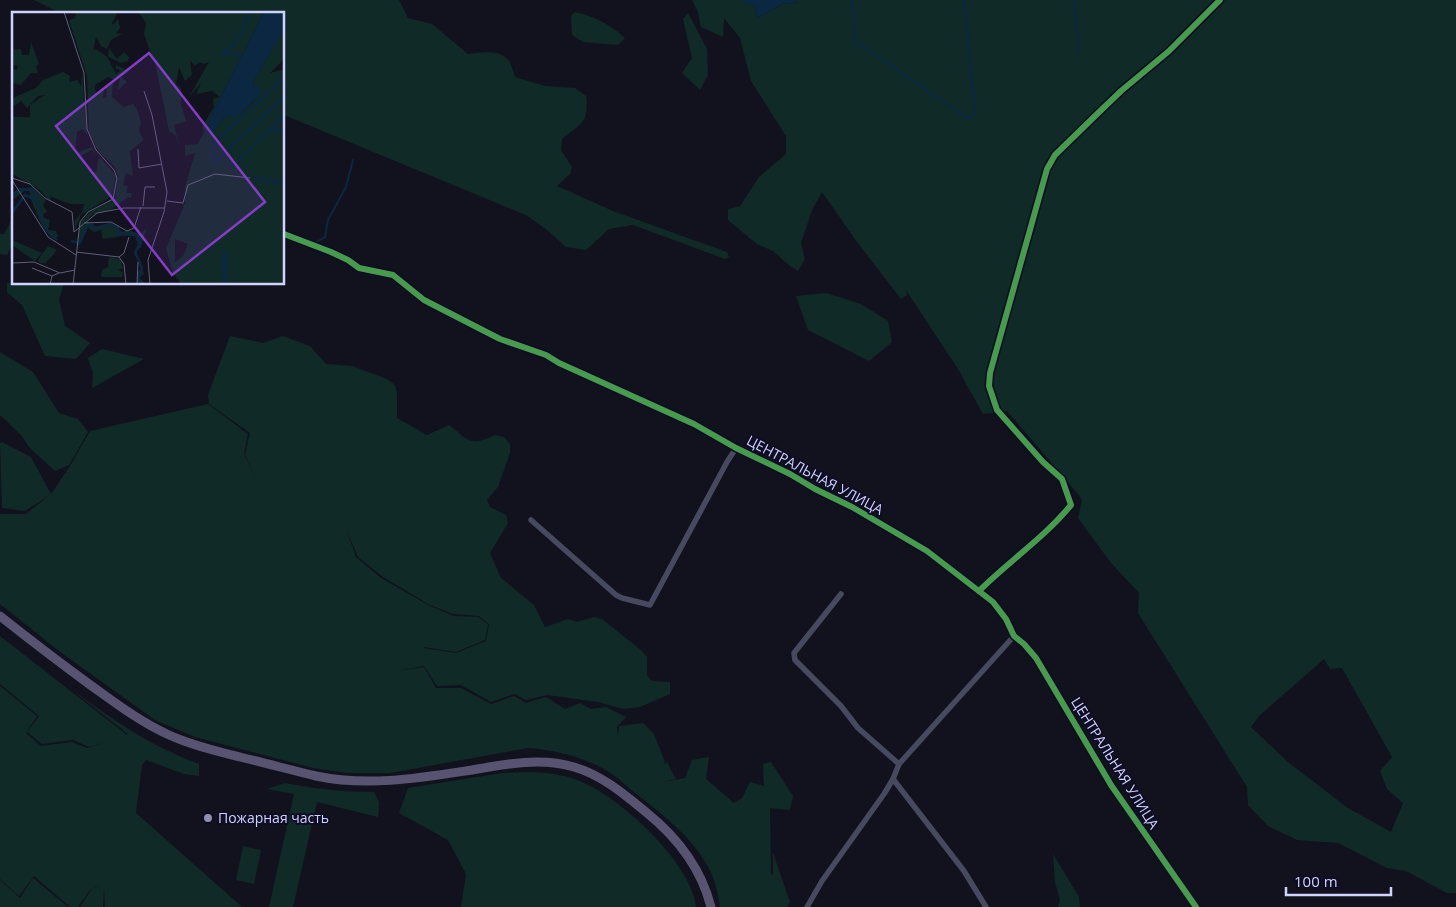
<svg xmlns="http://www.w3.org/2000/svg" width="1456" height="907" font-family="'Open Sans',sans-serif">
<style>
.green{fill:#102a27;fill-rule:evenodd}
.water{fill:#0b2742}
.lines{fill:none;stroke-linecap:round;stroke-linejoin:round}
.stream{stroke:#0b2742;stroke-width:2}
.minor{stroke:#47495f;stroke-width:5.5}
.primary{stroke:#595372;stroke-width:9}
.cycleway-casing{stroke:#0e0d23;stroke-width:9}
.cycleway{stroke:#469c4c;stroke-width:6}
.poi-dot{fill:#8e8fb0;stroke:#0e0d23;stroke-width:2}
.labels{text-anchor:middle;stroke-width:4;stroke-linejoin:round;paint-order:stroke}
.street-label{font-size:14px;fill:#d0d2ff;stroke:#0e0d23}
.poi-label{font-size:14px;fill:#d0d2ff;stroke:#0e0d23;text-anchor:start}
.inset-river{fill:none;stroke:#0b2742;stroke-width:2.5}
.inset-road{fill:none;stroke:#5e5f78;stroke-width:1}
.view{fill:#843dc5;fill-opacity:0.15;stroke:#843dc5;stroke-width:2.5}
.inset-edge{fill:none;stroke:#d0d2ff;stroke-width:2.5}
</style>
<rect width="100%" height="100%" fill="#12121e"/>
<g class="green">
<path d="M34,0H399L408,18L432,24L468,54C482,53 500,48 510,62C512,66 513,72 515,77L545,86L575,88L586,96C589,122 582,123 562,139L561,150L572,167L570,174L557,186L613,211L727,252L729,257L725,259L633,225L609,229L586,250L566,247L547,230L526,215L284,115V14H67L58,12Z"/>
<path d="M692,0H742L743,2L754,5L757,18L783,4L797,3L794,0H1456V893H1447L1406,871L1387,868L1338,843L1297,840L1268,826L1248,805L1247,787L1138,613L1139,593L1111,563L1078,518L1082,500L1078,494L1007,411L983,414L958,369L906,290L907,295L901,299L857,242L822,192L812,210L801,243L805,259L798,271L790,266L773,251L757,244L728,220V209L740,206L759,177L786,154V136L751,81L740,38L724,18L723,37L701,27L698,12ZM1324,659L1330,669L1342,668L1392,757L1380,771L1387,789L1403,803L1391,832L1348,808L1289,763L1251,727L1259,716Z"/>
<path d="M575,12C595,16 610,25 625,38L618,45L583,42L572,35L571,16Z"/>
<polygon points="688,13 707,49 708,75 700,90 682,73 692,58 683,19"/>
<polygon points="12,219 14,219 14,242 7,255 0,254 0,234 4,234"/>
<polygon points="7,283 64,284 59,300 65,326 90,343 76,359 45,356 22,305 7,292"/>
<polygon points="826,293 861,304 888,321 892,342 869,361 808,330 796,296"/>
<path d="M230,336L263,343L283,336L310,346L326,364L352,366L387,379L395,385L397,393V418L427,435L449,425C470,441 469,447 495,435L504,437L510,444V453L498,487L487,500L490,507L506,515L508,523L490,553L501,578L534,605L545,627L568,619L577,622L594,617L602,619L642,651L647,657V675L652,681L670,682V694L640,707L623,709L598,702L547,695L526,700L514,694L491,702L461,685L437,686L424,666L395,671L424,667L436,688H461L491,704L514,696L526,703L546,697L565,709L580,703L591,709L606,707L626,717L617,727L618,737L619,726L643,723L654,734L665,762L663,766L667,762L676,779L662,782L685,778L692,760L709,757L706,779L734,803L742,798L750,782L764,786L763,764L771,762L793,796L790,810L770,808L771,875L773,874V853L790,902L787,907H720C718,893 715,879 708,867C693,838 664,816 639,796C627,787 615,774 602,768C579,756 554,750 528,748L390,773H348L313,768L195,737L155,720L59,651L0,604V514H26L50,495L25,511L2,508L0,443L2,442L31,457L51,494L70,466L90,431L208,404L248,434L244,454L261,489L245,455L250,433L209,404L208,395ZM346,529L358,557L383,577L430,605L453,614L479,616L489,624L486,641L456,653L423,648L424,647L456,652L485,640L488,624L478,617L454,616L430,606L381,578L356,557Z"/>
<polygon points="102,349 144,359 92,388 93,373 88,358"/>
<polygon points="0,352 33,372 59,413 78,419 88,432 69,465 55,471 29,447 21,435 0,415"/>
<path d="M0,636L127,735L128,734L68,687C112,719 148,745 199,764V776L184,774L146,760L142,765L136,813L242,907H105L104,888L103,907H80L91,890L103,883L90,890L78,907H70L34,876L19,896L0,879V686L37,716L26,733L41,746L72,742L87,748L112,740L89,747L73,740L42,744L27,732L39,716L0,684Z"/>
<path d="M532,772C551,773 567,775 584,783C623,800 692,864 696,907H461L466,874L448,840L399,813L408,788L502,773Z"/>
<path d="M285,783C315,789 343,792 374,792L379,802L378,817L317,802L293,907H269L294,794L267,789Z"/>
<polygon points="243,846 261,850 254,884 236,880"/>
<polygon points="1053,854 1079,897 1080,907 1058,907 1060,900 1055,882"/>
<polygon points="33,878 68,907 0,907 0,880 20,898"/>
</g>
<polygon class="water" points="742,0 794,0 797,3 783,4 757,18 754,5 742,2"/>
<g class="lines">
<g class="stream">
<polyline points="852,0 855,41 966,117 971,117 975,112 964,0"/>
<polyline points="1074,0 1079,53"/>
<polyline points="315,243 325,237 328,220 346,187 353,160"/>
</g>
<g class="minor">
<polyline points="284,234 331,252 348,260 359,268 393,275 424,300 500,339 546,355 559,363 694,424 736,448 790,474 815,489 852,507 927,551 993,602 1006,619 1014,636 1024,644 1036,658 1111,785 1196,907"/>
<polyline points="531,520 616,595 622,598 650,605 727,462 736,448"/>
<path d="M979,591C1009,561 1044,538 1071,505L1062,479L1043,462L997,410L989,386L990,373L1047,169L1055,155L1094,117L1121,91L1169,51L1220,0"/>
<polyline points="841,594 794,653 795,660 841,706 858,728 899,764"/>
<polyline points="893,779 964,871 986,907"/>
<polyline points="807,907 822,881 884,794 893,779 899,764 1014,636"/>
</g>
<path class="primary" d="M0,616C29,639 59,662 89,684C114,702 140,722 169,735C191,745 216,751 240,757C265,763 291,770 316,776C368,787 420,778 472,770C505,764 541,757 574,767C602,775 625,795 647,813C678,838 701,868 711,907"/>
<g class="cycleway-casing">
<g id="cycleway">
<polyline points="284,234 331,252 348,260 359,268 393,275 424,300 500,339 546,355 559,363 694,424 736,448 790,474 815,489 852,507 927,551 993,602 1006,619 1014,636 1024,644 1036,658 1111,785 1196,907"/>
<path d="M979,591C1009,561 1044,538 1071,505L1062,479L1043,462L997,410L989,386L990,373L1047,169L1055,155L1094,117L1121,91L1169,51L1220,0"/>
</g>
</g>
<use href="#cycleway" class="cycleway"/>
</g>
<circle class="poi-dot" cx="208" cy="818" r="5"/>
<g class="labels">
<g class="street-label">
<text transform="translate(815 475) rotate(28)" y="5">ЦЕНТРАЛЬНАЯ УЛИЦА</text>
<text transform="translate(1115 763) rotate(58)" y="5">ЦЕНТРАЛЬНАЯ УЛИЦА</text>
</g>
<g class="poi-label">
<text x="218" y="823">Пожарная часть</text>
</g>
</g>
<g transform="translate(12 12)">
<rect width="272" height="272" fill="#12121e"/>
<path d="M64,0H106L100,11L101,13L106,7L108,16L104,21L110,22L99,28L95,37L89,34L84,25L81,38L84,37L95,45L104,62L109,58L104,57V53L111,56L116,61L108,64L115,70L106,78L108,65L103,68L96,65L83,73V78L85,82L92,77L91,86H94L95,73L101,69L100,85L112,95L121,92L125,97L129,111L127,119L132,128L118,139L121,164L114,161L111,173L116,174L114,181H120L119,186L116,185L100,197L80,203L70,213L81,212L83,216L98,211L111,220L116,218L128,222L134,217L129,235L124,239L132,262L127,266L134,272H126L125,261L129,257L122,240L126,232L122,222L91,227L89,218L82,220L75,215L66,236L68,211L78,200L103,186L106,164L103,155L86,139L77,120L75,64L57,8L63,6ZM252,0L198,106L201,121L213,104L228,102L246,85L241,70L272,16V47L258,61L272,57V272H169L161,261L154,237L173,191V175L183,141L173,144V133L186,132L192,120L190,115L202,95L201,87L208,85L200,79L184,82L189,71L177,85L197,50L191,52L188,50L183,54L178,48L180,63L173,69L167,55L164,72L169,76V93L174,109L162,113L168,136L164,124L157,119L144,55L132,22L134,11L127,1ZM163,227L176,232L171,244L163,250ZM19,30L27,52L24,54L26,61H19L9,73L0,71V57L5,58L6,54L0,53V38L9,37L10,43H17ZM97,36L105,47L112,40L117,45L116,49L109,51L96,45ZM70,59L75,123L71,117L65,120L63,142L79,135L78,132L85,144L80,138L67,145L75,157L81,161L85,159L86,147L89,146L104,164L100,184L69,203L63,218V208L70,200L72,192H58L38,184L39,189L24,175L0,162V105H18V93L33,83L26,84L15,96L9,89L2,94L0,90L3,85L24,76L31,68L51,60L58,64L57,70L65,68L69,74ZM20,175L34,188L31,193L35,200L31,202L32,206L38,208L36,218L44,219L46,225L41,226L30,214L18,185L11,182L19,183L17,179H13L0,188L4,179ZM0,228L30,241L23,249L0,233ZM36,234L45,238L34,251H28L26,248ZM97,245L108,247L111,256L106,258L111,260L110,265H89L90,258L96,255Z" fill="#102a27" fill-rule="evenodd"/>
<path d="M252,0H272L273,16L241,70L243,75H248L249,82L228,102L222,105L213,104L200,123L195,120L198,106Z" fill="#0b2742"/>
<path class="inset-river" d="M230,42L209,41L216,38L230,21L237,0M256,119L273,118M202,150L201,132L273,65M203,150L273,84M218,156L273,103M241,166L273,171M0,183L8,177L21,178L34,218L45,228M0,201L13,183L23,187M59,229L68,231L76,212L84,216L98,212L106,216L107,222L126,223L128,233L123,240L130,256L126,265L127,273M211,240L212,273M213,273L214,240"/>
<path class="inset-road" d="M52,0L72,61L75,117L84,138L102,158L105,166L101,187L76,200L68,210L61,273M132,79L140,103L155,180L152,200L136,248L138,273M126,137L127,156L150,152M0,166L18,172L33,186L60,200L62,220L85,201L112,196H153M0,168L36,225L64,243M155,189L171,191L176,173L203,162L238,166M131,194L133,175H143M72,211L99,210L115,219L122,216L129,195M64,240L107,245M107,245L112,252L114,273M107,245L112,241L117,225M0,251L22,250L48,261L63,258M20,256L40,264M38,273L40,264L47,261M125,273L126,250"/>
<path class="view" d="M137,41L253,190L160,263L44,114Z"/>
<rect width="272" height="272" class="inset-edge"/>
</g>
<path d="M1286 887v8h105v-8" fill="none" stroke="#d0d2ff" stroke-width="2.5"/>
<text x="1294" y="887" font-size="15" fill="#d0d2ff" stroke="#0e0d23" stroke-width="4" paint-order="stroke">100 m</text>
</svg>
